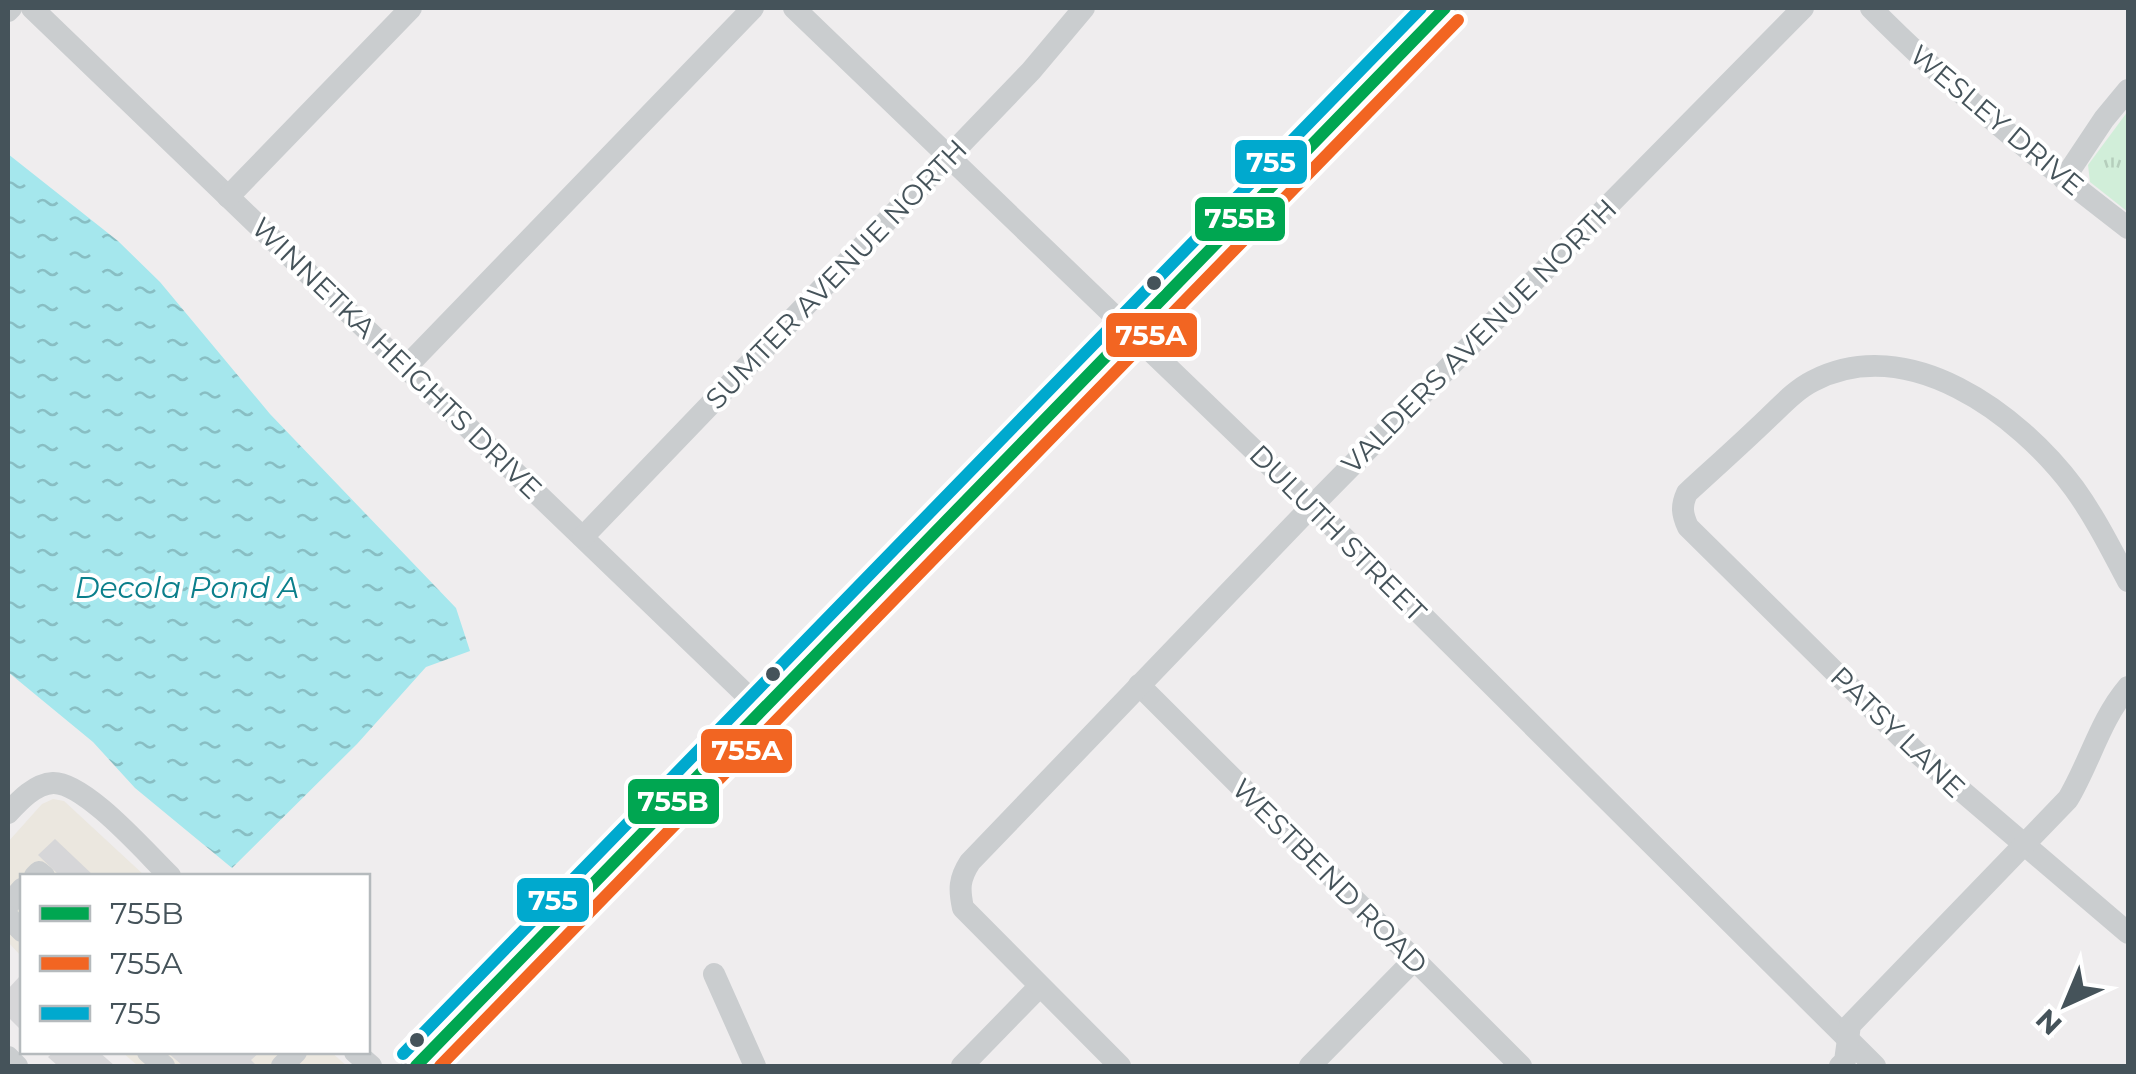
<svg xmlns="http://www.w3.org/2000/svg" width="2136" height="1074" font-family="Montserrat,sans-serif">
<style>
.commercial{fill:#ebe7df}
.park{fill:url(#park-tufts)}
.water{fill:url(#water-ripples)}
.building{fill:#d6d6d8}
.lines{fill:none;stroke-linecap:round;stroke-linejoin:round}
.minor{stroke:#cacdcf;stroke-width:22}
.major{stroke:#c5c9cd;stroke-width:30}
.bus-1-casing{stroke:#fff;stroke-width:20}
.bus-2-casing{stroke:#fff;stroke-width:20}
.bus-3-casing{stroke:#fff;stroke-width:20}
.bus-1{stroke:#00a651;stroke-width:12}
.bus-2{stroke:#f26522;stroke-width:12}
.bus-3{stroke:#00a9ce;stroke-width:12}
.bus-dot{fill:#45535a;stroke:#fff;stroke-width:4}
.labels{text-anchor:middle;stroke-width:8;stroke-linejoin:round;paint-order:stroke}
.street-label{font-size:28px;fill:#45535a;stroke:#fff}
.water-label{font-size:30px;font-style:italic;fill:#0b7f8b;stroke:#fff}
.line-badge{stroke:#fff;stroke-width:4}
.badge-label{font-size:28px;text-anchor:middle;font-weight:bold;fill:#fff}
</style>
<defs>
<pattern id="park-tufts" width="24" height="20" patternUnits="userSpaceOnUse" patternTransform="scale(2.5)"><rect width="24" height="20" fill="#d1eed9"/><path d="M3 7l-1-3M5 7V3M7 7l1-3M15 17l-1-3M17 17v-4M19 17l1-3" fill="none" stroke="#b5cebc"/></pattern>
<pattern id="water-ripples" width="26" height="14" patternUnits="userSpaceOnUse" patternTransform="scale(2.5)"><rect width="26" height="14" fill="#a5e7ed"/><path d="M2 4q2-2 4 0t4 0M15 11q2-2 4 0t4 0" fill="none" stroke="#88bec3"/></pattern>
</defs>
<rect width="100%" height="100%" fill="#efedee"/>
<g class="commercial">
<polygon points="53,799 64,801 145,876 22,876 22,957 8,942 8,842 42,804"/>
<polygon points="122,1052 331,1052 347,1066 138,1066"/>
</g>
<polygon class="park" points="2128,111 2128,212 2090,182 2088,165"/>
<polygon class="water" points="8,154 118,241 160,282 270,414 456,608 470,651 426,667 357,744 232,868 135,788 93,742 8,672"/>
<g class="building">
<polygon points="55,839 94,876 60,876 38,855"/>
<polygon points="20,976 22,978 22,1031 8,1017 8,989"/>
<polygon points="54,1052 99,1052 115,1066 58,1066 48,1057"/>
<polygon points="167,1052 260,1052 251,1060 257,1066 183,1066"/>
</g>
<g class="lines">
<g class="minor">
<polyline points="32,8 761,709"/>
<polyline points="794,8 1312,506 1875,1066"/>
<path d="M1871,8C1951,89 2038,159 2128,228"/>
<polyline points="8,11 11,8"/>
<polyline points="2064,179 2104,119 2128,90"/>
<polyline points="228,197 411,8"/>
<polyline points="406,367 753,8"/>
<polyline points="583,537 1031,71 1084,8"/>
<path d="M2128,581C2111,549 2095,517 2074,488C2018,413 1908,332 1813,381C1795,390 1780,407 1766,420C1740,445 1713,469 1687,493C1681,506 1682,514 1688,527L1915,751L2128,933"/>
<polyline points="1139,685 1521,1066"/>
<path d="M8,813C20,800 35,784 53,783C85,782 147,854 170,876"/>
<polyline points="35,876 39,872 44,876"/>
<polyline points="8,905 22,889"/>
<polyline points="8,917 22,931"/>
<polyline points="714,974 755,1066"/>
<polyline points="148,1052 164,1066"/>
<polyline points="355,1052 371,1066"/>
<polyline points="8,1057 17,1066"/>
<polyline points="282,1066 296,1052"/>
<polyline points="962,1066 1039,987"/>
<path d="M1120,1066L963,908C959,889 959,879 970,862L1312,506L1803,8"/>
<polyline points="1310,1066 1414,960"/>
<path d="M1840,1066L1845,1061L1850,1025L2068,799C2090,762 2100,720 2128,687"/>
</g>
<polyline class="major" points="416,1066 1445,8"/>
<g class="bus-1-casing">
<polyline id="bus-1" points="416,1066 1445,8"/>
</g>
<g class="bus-2-casing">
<polyline id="bus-2" points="440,1066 1458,20"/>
</g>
<g class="bus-3-casing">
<polyline id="bus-3" points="403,1054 1421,8"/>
</g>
<use href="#bus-1" class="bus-1"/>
<use href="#bus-2" class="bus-2"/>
<use href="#bus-3" class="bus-3"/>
</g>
<g class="bus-dot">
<circle cx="1154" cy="283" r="9"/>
<circle cx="773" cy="674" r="9"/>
<circle cx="417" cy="1040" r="9"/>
</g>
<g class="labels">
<g class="street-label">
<text transform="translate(1997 120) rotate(40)" y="10">WESLEY DRIVE</text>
<text transform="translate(836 274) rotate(-46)" y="10">SUMTER AVENUE NORTH</text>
<text transform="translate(1479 336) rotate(-45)" y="10">VALDERS AVENUE NORTH</text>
<text transform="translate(397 358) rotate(44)" y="10">WINNETKA HEIGHTS DRIVE</text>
<text transform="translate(1338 533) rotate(45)" y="10">DULUTH STREET</text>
<text transform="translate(1898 732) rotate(44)" y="10">PATSY LANE</text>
<text transform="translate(1330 876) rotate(45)" y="10">WESTBEND ROAD</text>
</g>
<g class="water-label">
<text x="187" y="598">Decola Pond A</text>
</g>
</g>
<g class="line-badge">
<rect x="1233" y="138" width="76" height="48" rx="10" fill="#00a9ce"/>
<rect x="1193" y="195" width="94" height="48" rx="10" fill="#00a651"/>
<rect x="1104" y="311" width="95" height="48" rx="10" fill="#f26522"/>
<rect x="699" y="727" width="95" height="48" rx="10" fill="#f26522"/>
<rect x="626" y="777" width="95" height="49" rx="10" fill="#00a651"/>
<rect x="515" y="876" width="76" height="48" rx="10" fill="#00a9ce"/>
</g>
<g class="badge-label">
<text x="1271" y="172">755</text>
<text x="1240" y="228">755B</text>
<text x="1151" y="345">755A</text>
<text x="747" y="760">755A</text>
<text x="673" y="811">755B</text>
<text x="553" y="910">755</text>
</g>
<rect width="2136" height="1074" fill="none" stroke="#45535a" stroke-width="20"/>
<rect x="20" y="874" width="350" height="180" fill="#ffffff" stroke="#b5babd" stroke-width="2.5"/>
<rect x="40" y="906" width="50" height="15" fill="#00a651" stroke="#b5babd" stroke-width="2.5"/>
<text x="110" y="924" font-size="30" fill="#45535a">755B</text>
<rect x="40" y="956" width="50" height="15" fill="#f26522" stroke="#b5babd" stroke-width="2.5"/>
<text x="110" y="974" font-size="30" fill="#45535a">755A</text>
<rect x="40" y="1006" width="50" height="15" fill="#00a9ce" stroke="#b5babd" stroke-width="2.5"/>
<text x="110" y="1024" font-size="30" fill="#45535a">755</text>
<g transform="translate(2066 1004) rotate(224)" stroke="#ffffff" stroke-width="8" paint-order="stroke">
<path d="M0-8L18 38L0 25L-18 38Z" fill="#45535a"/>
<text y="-15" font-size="28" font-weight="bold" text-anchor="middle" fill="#45535a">N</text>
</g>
</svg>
